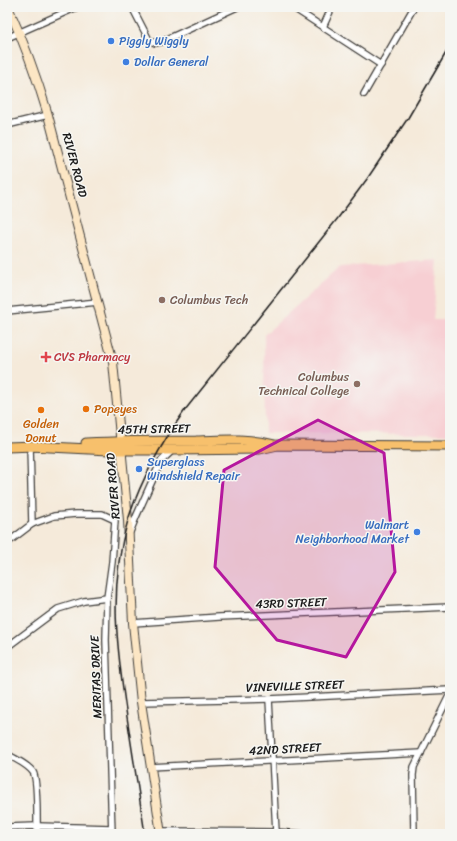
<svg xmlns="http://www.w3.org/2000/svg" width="457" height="841" font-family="Sriracha,sans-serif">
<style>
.built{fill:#f7cfd3}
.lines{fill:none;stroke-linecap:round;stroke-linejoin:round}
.street-casing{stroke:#3d3b38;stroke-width:8}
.secondary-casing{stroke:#3d3b38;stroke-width:10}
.primary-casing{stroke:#3d3b38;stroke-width:11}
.street{stroke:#fff;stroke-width:5.5}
.secondary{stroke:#fce6c4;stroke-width:8}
.primary{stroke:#f7c06c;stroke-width:9}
.rail{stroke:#1c1c1c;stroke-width:1.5}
.marked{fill:#b5179e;fill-opacity:0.2;stroke:#b5179e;stroke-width:3;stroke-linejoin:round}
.shop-dot{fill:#3f7fe0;stroke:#f6f6f2;stroke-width:1.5}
.education-dot{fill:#8d6e63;stroke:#f6f6f2;stroke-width:1.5}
.health-dot{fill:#e0444e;stroke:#f6f6f2;stroke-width:1.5}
.food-dot{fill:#e8710a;stroke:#f6f6f2;stroke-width:1.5}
.labels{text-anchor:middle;stroke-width:3;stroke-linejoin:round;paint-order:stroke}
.shop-label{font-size:12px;fill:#366cbe;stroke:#f6f6f2;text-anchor:start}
.street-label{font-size:12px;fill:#1c1c1c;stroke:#f6f6f2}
.education-label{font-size:12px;fill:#785e54;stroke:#f6f6f2;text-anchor:start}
.health-label{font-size:12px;fill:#be3a42;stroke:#f6f6f2;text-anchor:start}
.food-label{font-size:12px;fill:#c56008;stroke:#f6f6f2;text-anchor:start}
</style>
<rect width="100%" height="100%" fill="#f6f6f2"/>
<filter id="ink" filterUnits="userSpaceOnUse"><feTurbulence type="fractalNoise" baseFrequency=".025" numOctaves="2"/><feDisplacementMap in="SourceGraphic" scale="8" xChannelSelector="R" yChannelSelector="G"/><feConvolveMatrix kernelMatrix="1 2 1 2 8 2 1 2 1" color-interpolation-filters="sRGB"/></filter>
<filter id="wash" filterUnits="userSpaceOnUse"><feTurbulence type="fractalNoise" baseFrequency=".012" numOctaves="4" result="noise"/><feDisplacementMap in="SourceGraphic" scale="16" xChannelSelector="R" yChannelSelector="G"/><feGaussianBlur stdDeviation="0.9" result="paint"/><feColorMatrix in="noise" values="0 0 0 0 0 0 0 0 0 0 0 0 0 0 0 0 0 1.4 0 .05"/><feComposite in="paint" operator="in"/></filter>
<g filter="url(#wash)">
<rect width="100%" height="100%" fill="#f5eada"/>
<polygon class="built" points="438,260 433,320 450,320 450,434 265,433 264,335 340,267"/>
</g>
<g filter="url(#ink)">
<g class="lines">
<g class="street-casing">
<g id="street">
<polyline points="132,7 149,40 155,43 161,42 237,7"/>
<polyline points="292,7 381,65"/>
<polyline points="323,27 332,7"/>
<polyline points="7,38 77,7"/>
<polyline points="364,94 414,7"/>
<polyline points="7,125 48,115"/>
<polyline points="7,311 98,302"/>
<polyline points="30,446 32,524"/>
<polyline points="130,532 136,517 161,461 173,450"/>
<polyline points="7,543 32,524 54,516 76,514 102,514 115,520 112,562 107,598 106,640 112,834"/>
<polyline points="133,623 219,617 450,607"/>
<polyline points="7,647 58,609 84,601 107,598"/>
<polyline points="269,699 276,832"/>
<polyline points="141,702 269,699 450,690"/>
<path d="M7,754C16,760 26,763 33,772C38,779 37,823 37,834"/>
<polyline points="150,767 421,753"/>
<polyline points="7,827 37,826 111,828"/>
<polyline points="160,831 276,832 303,834"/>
<polyline points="414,834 413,775 414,767 450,694"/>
</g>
</g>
<g class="secondary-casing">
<path id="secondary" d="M8,7C24,42 37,78 48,115L113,362L128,520L133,623L141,702L161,834"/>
</g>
<g class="primary-casing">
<g id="primary">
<path d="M86,443C123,441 159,441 196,441C222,440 249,438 275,445"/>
<polyline points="30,446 109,450 174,450 260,449 278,445 450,446"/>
<polyline points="7,447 35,446"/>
</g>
</g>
<use href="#street" class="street"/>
<use href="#secondary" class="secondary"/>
<use href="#primary" class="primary"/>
<path class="rail" d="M145,834C139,795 133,756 127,717C117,650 108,587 128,520C141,479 161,444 185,410L338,218L367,179L408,118L450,46"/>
</g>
</g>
<path class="marked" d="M318,420L384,453L395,572L346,657L277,640L215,567L224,470Z"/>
<g class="shop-dot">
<circle cx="111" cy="41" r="4"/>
<circle cx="126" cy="62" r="4"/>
<circle cx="139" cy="469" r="4"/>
<circle cx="417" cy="532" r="4"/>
</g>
<g class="education-dot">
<circle cx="162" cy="300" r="4"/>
<circle cx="357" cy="384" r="4"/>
</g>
<path class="health-dot" d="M44 351h4v4h4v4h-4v4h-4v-4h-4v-4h4z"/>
<g class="food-dot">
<circle cx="86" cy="409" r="4"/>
<circle cx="41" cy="410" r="4"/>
</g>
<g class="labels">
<g class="shop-label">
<text x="119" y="45">Piggly Wiggly</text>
<text x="134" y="66">Dollar General</text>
<text x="147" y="466">Superglass<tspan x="147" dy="14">Windshield Repair</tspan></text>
<text x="409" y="529" text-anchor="end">Walmart<tspan x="409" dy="14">Neighborhood Market</tspan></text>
</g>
<g class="street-label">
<text transform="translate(75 165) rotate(75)" y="4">RIVER ROAD</text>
<text transform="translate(154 429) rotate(-1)" y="4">45TH STREET</text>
<text transform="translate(113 486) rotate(-95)" y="4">RIVER ROAD</text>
<text transform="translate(291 603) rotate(-2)" y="4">43RD STREET</text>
<text transform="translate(96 677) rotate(-92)" y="4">MERITAS DRIVE</text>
<text transform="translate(295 686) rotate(-2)" y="4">VINEVILLE STREET</text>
<text transform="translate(285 749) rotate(-3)" y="4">42ND STREET</text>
</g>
<g class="education-label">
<text x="170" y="304">Columbus Tech</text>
<text x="349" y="381" text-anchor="end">Columbus<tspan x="349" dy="14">Technical College</tspan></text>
</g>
<g class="health-label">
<text x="54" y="361">CVS Pharmacy</text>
</g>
<g class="food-label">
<text x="94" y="413">Popeyes</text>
<text x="41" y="428" text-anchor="middle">Golden<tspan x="41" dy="14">Donut</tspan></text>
</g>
</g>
<rect width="457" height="841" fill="none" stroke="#f6f6f2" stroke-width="24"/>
</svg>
